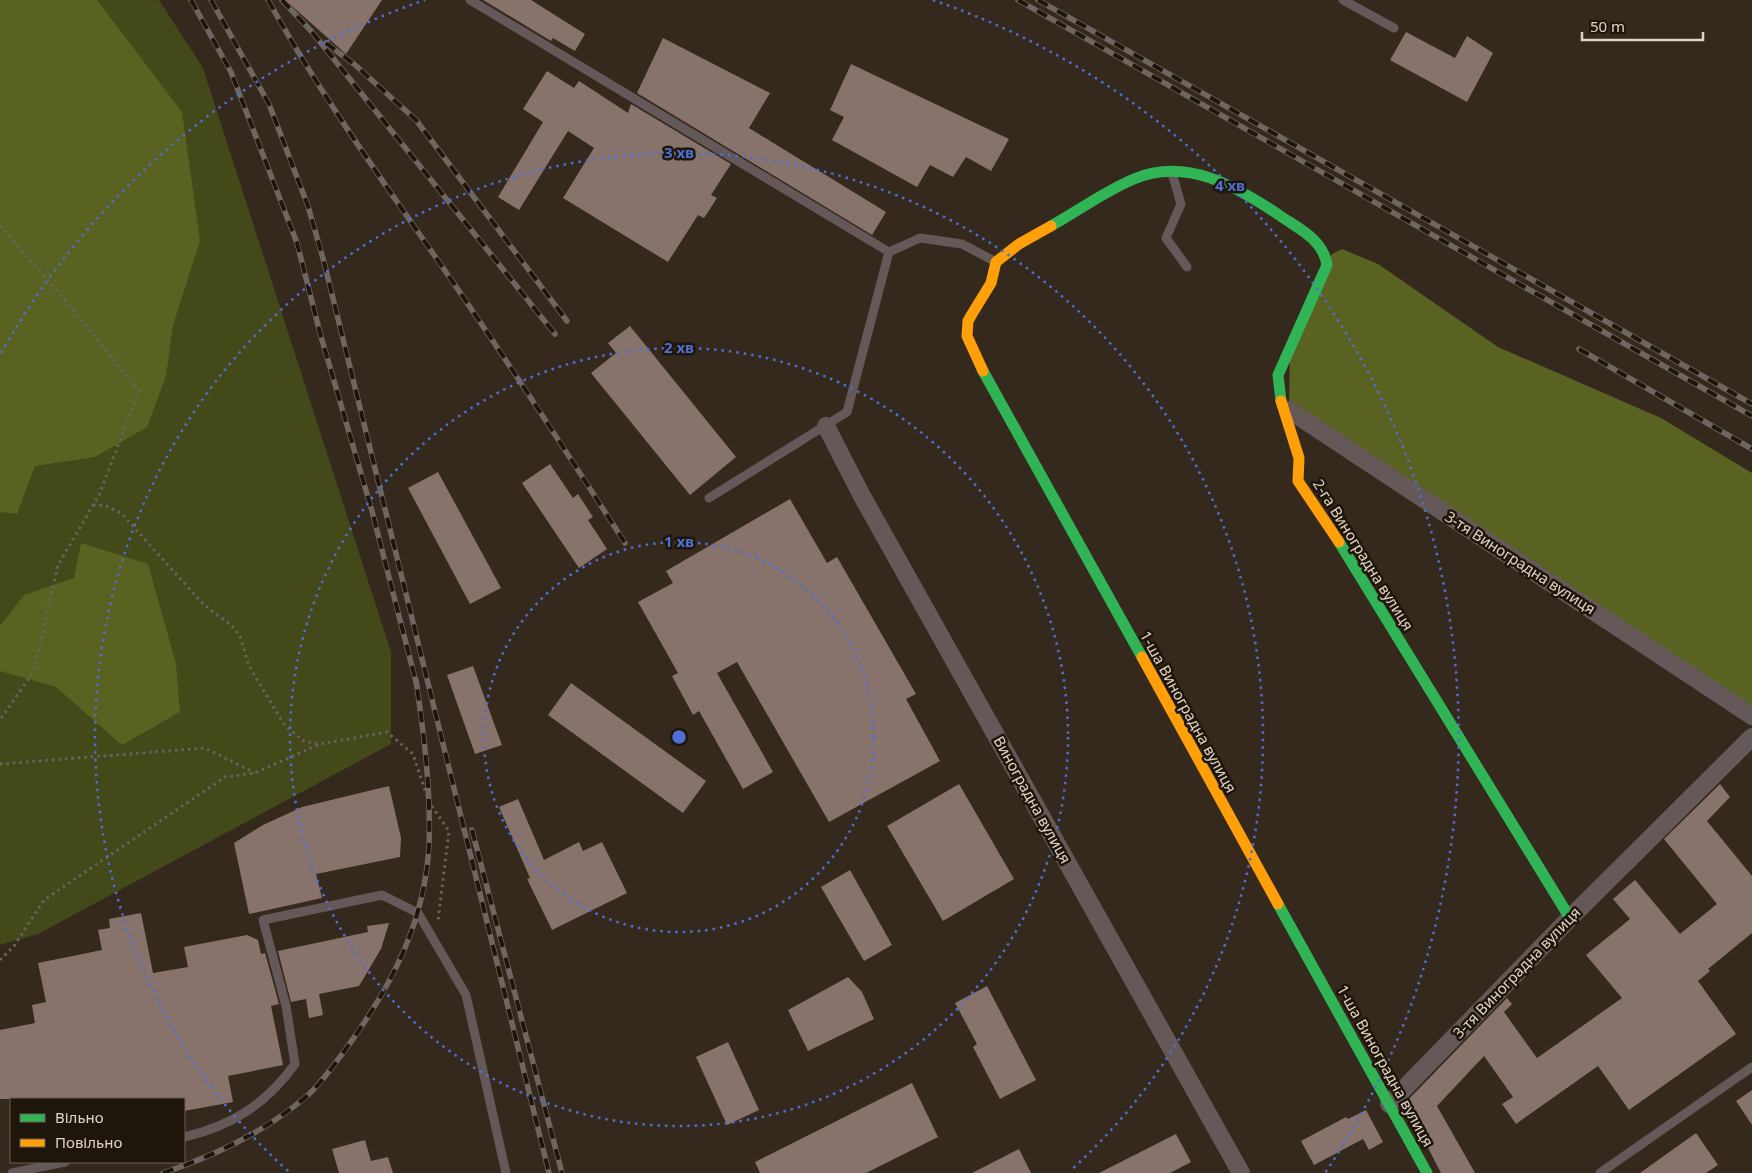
<svg xmlns="http://www.w3.org/2000/svg" width="1752" height="1173" font-family="'Noto Sans',sans-serif">
<style>
.green{fill:#434919}
.forest{fill:#596221}
.building{fill:#87736b}
.lines{fill:none;stroke-linecap:round;stroke-linejoin:round}
.path{stroke:#6b615d;stroke-width:3;stroke-dasharray:2.5 4;stroke-linecap:butt}
.lane{stroke:#645958;stroke-width:9}
.street{stroke:#645958;stroke-width:18}
.fast{stroke:#30b455;stroke-width:11}
.slow{stroke:#ff9f0a;stroke-width:11}
.rail-casing{stroke:#6f6561;stroke-width:5.5}
.rail{stroke:#1e150b;stroke-width:4;stroke-dasharray:11;stroke-linecap:butt}
.ring{fill:none;stroke:#4e70d4;stroke-width:2.5;stroke-dasharray:2.5 5}
.labels{text-anchor:middle;stroke-width:5;stroke-linejoin:round;paint-order:stroke}
.street-label{font-size:15px;fill:#e1d4c6;stroke:#1e150b}
.centre{fill:#4e70d4;stroke:#1e150b;stroke-width:2.5}
.ring-label{font-size:15px;text-anchor:middle;font-weight:bold;fill:#4e70d4;stroke:#1e150b;stroke-width:5;stroke-linejoin:round;paint-order:stroke}
</style>
<rect width="100%" height="100%" fill="#34291c"/>
<polygon class="green" points="0,0 159,0 203,68 391,652 391,744 38,934 0,945"/>
<g class="forest">
<polygon points="0,0 97,0 182,112 200,241 173,325 166,376 147,427 95,457 35,466 17,514 0,512"/>
<polygon points="1342,249 1378,264 1498,347 1661,418 1752,473 1752,716 1289,410 1290,336 1332,254"/>
<polygon points="81,543 148,564 176,664 180,712 122,745 56,687 0,671 0,626 24,595 74,578"/>
</g>
<g class="building">
<polygon points="285,0 382,0 346,54"/>
<polygon points="483,0 531,0 585,34 575,51 553,38 551,41"/>
<polygon points="1406,32 1455,58 1467,36 1493,53 1467,102 1390,60"/>
<polygon points="663,38 770,93 749,128 886,212 872,235 637,93"/>
<polygon points="851,64 1009,139 991,171 966,157 953,177 930,165 917,187 832,140 844,117 830,110"/>
<polygon points="547,71 574,88 579,81 628,113 631,104 731,164 711,195 717,198 704,218 698,215 668,262 563,198 594,148 568,131 519,210 498,197 543,122 523,109"/>
<polygon points="630,326 736,457 690,495 591,373 616,353 608,343"/>
<polygon points="550,464 573,498 578,494 593,517 588,520 607,549 579,568 522,483"/>
<polygon points="438,472 501,588 470,604 408,488"/>
<polygon points="790,499 827,563 837,557 916,694 906,699 940,761 829,822 737,662 717,673 773,772 743,789 699,711 693,715 672,676 678,673 638,602 673,583 666,571"/>
<polygon points="473,666 502,745 475,754 447,675"/>
<polygon points="571,683 706,781 683,813 548,715"/>
<polygon points="959,784 1014,879 943,921 887,826"/>
<polygon points="1720,784 1730,797 1707,821 1752,876 1752,933 1708,969 1710,971 1698,981 1736,1034 1629,1110 1598,1066 1516,1124 1502,1104 1513,1097 1484,1056 1437,1106 1475,1173 1441,1173 1405,1103 1507,998 1512,1004 1504,1012 1537,1058 1622,998 1586,955 1630,919 1613,899 1635,880 1680,934 1717,904 1664,839"/>
<polygon points="389,786 401,838 400,857 316,874 322,898 249,914 234,843 263,825 302,807"/>
<polygon points="518,799 544,860 579,842 583,851 602,842 627,893 552,930 527,879 530,878 499,807"/>
<polygon points="850,870 892,945 864,961 821,887"/>
<polygon points="141,913 153,973 188,967 184,947 247,935 258,940 261,954 265,953 279,1004 271,1006 283,1065 228,1076 233,1102 184,1111 184,1099 0,1099 0,1030 35,1023 32,1005 46,1002 38,963 102,950 98,930 110,928 109,919"/>
<polygon points="389,923 381,949 359,986 319,994 323,1015 309,1018 306,999 291,1002 278,951 368,932 367,926"/>
<polygon points="848,977 862,992 874,1019 808,1051 788,1010"/>
<polygon points="987,986 1036,1080 1000,1099 973,1047 977,1044 955,1003"/>
<polygon points="728,1042 759,1110 727,1125 696,1057"/>
<polygon points="912,1083 938,1137 866,1173 760,1173 755,1162"/>
<polygon points="1752,1090 1752,1125 1736,1101"/>
<polygon points="1366,1110 1383,1142 1369,1150 1363,1139 1314,1165 1301,1141 1346,1117 1348,1119"/>
<polygon points="1696,1133 1718,1165 1706,1173 1640,1173"/>
<polygon points="1176,1134 1191,1162 1170,1173 1099,1173"/>
<polygon points="365,1140 371,1161 388,1157 393,1173 339,1173 332,1149"/>
<polygon points="1019,1149 1031,1173 972,1173"/>
</g>
<g class="lines">
<g class="path">
<polyline points="0,226 55,288 139,391 99,495 58,565 34,671 0,720"/>
<polyline points="93,505 106,506 121,513 203,604 231,625 240,636 249,666 285,726 304,741 320,744"/>
<polyline points="0,764 205,748 255,773"/>
<polyline points="0,960 14,946 44,900 225,777 255,773 320,744 387,732 413,754 429,802 449,831 438,921"/>
</g>
<g class="lane">
<polyline points="470,0 889,252"/>
<polyline points="1343,0 1394,28"/>
<polyline points="1172,173 1181,204 1166,238 1187,267"/>
<polyline points="709,498 847,412 889,252 920,238 962,244 996,262"/>
<path d="M184,1137C232,1126 266,1104 295,1064L286,1006L263,920L382,895L418,913L466,995L506,1173"/>
<polyline points="12,1173 65,1162"/>
<polyline points="1600,1173 1752,1067"/>
</g>
<g class="street">
<polyline points="1289,410 1752,716"/>
<polyline points="826,426 862,496 1241,1173"/>
<polyline points="1389,1104 1570,918 1752,737"/>
</g>
<g class="fast">
<path d="M1051,226C1078,211 1105,191 1134,179C1186,157 1236,186 1279,215C1299,229 1323,239 1327,265L1278,375L1281,401"/>
<polyline points="983,371 1142,657"/>
<polyline points="1339,542 1570,918"/>
<polyline points="1278,904 1427,1173"/>
</g>
<g class="slow">
<polyline points="983,371 967,336 968,321 972,314 991,283 996,262 1019,244 1051,226"/>
<polyline points="1281,401 1299,458 1298,481 1339,542"/>
<polyline points="1142,657 1278,904"/>
</g>
<g class="rail-casing">
<g id="rail">
<polyline points="191,0 231,72 297,243 320,333 372,511 417,686"/>
<polyline points="211,0 269,104 308,206 324,262 549,1173"/>
<path d="M268,0C319,92 379,176 439,262C503,354 564,448 625,543"/>
<polyline points="282,0 312,32 555,334"/>
<polyline points="1018,0 1752,416"/>
<polyline points="1038,0 1752,404"/>
<polyline points="326,43 354,64 416,120 567,321"/>
<polyline points="1579,349 1752,449"/>
<polyline points="472,830 562,1173"/>
<path d="M163,1173C214,1156 268,1130 308,1095C326,1078 339,1058 353,1039C395,979 425,919 429,845C431,789 424,735 416,680"/>
</g>
</g>
<use href="#rail" class="rail"/>
</g>
<g class="ring">
<circle cx="679" cy="737" r="195"/>
<circle cx="679" cy="737" r="389"/>
<path d="M288 1171A584 584 0 1 1 1070 1171"/>
<path d="M1 353A779 779 0 0 1 425 0M933 0A779 779 0 0 1 1325 1173"/>
</g>
<g class="labels">
<g class="street-label">
<text transform="translate(1363 555) rotate(58)" y="5">2-га Виноградна вулиця</text>
<text transform="translate(1520 563) rotate(33)" y="5">3-тя Виноградна вулиця</text>
<text transform="translate(1188 712) rotate(61)" y="5">1-ша Виноградна вулиця</text>
<text transform="translate(1032 800) rotate(61)" y="5">Виноградна вулиця</text>
<text transform="translate(1517 973) rotate(-46)" y="5">3-тя Виноградна вулиця</text>
<text transform="translate(1385 1066) rotate(61)" y="5">1-ша Виноградна вулиця</text>
</g>
</g>
<circle cx="679" cy="737" r="8" class="centre"/>
<g class="ring-label">
<text x="679" y="158">3 хв</text>
<text x="1230" y="191">4 хв</text>
<text x="679" y="353">2 хв</text>
<text x="679" y="547">1 хв</text>
</g>
<rect x="10" y="1098" width="175" height="65" fill="#1e150b" stroke="#6c6156"/>
<rect x="20" y="1114" width="25" height="8" fill="#30b455" stroke="#6c6156"/>
<text x="55" y="1123" font-size="15" fill="#e1d4c6">Вільно</text>
<rect x="20" y="1139" width="25" height="8" fill="#ff9f0a" stroke="#6c6156"/>
<text x="55" y="1148" font-size="15" fill="#e1d4c6">Повільно</text>
<path d="M1582 32v8h121v-8" fill="none" stroke="#e1d4c6" stroke-width="2.5"/>
<text x="1590" y="32" font-size="15" fill="#e1d4c6" stroke="#1e150b" stroke-width="4" paint-order="stroke">50 m</text>
</svg>
